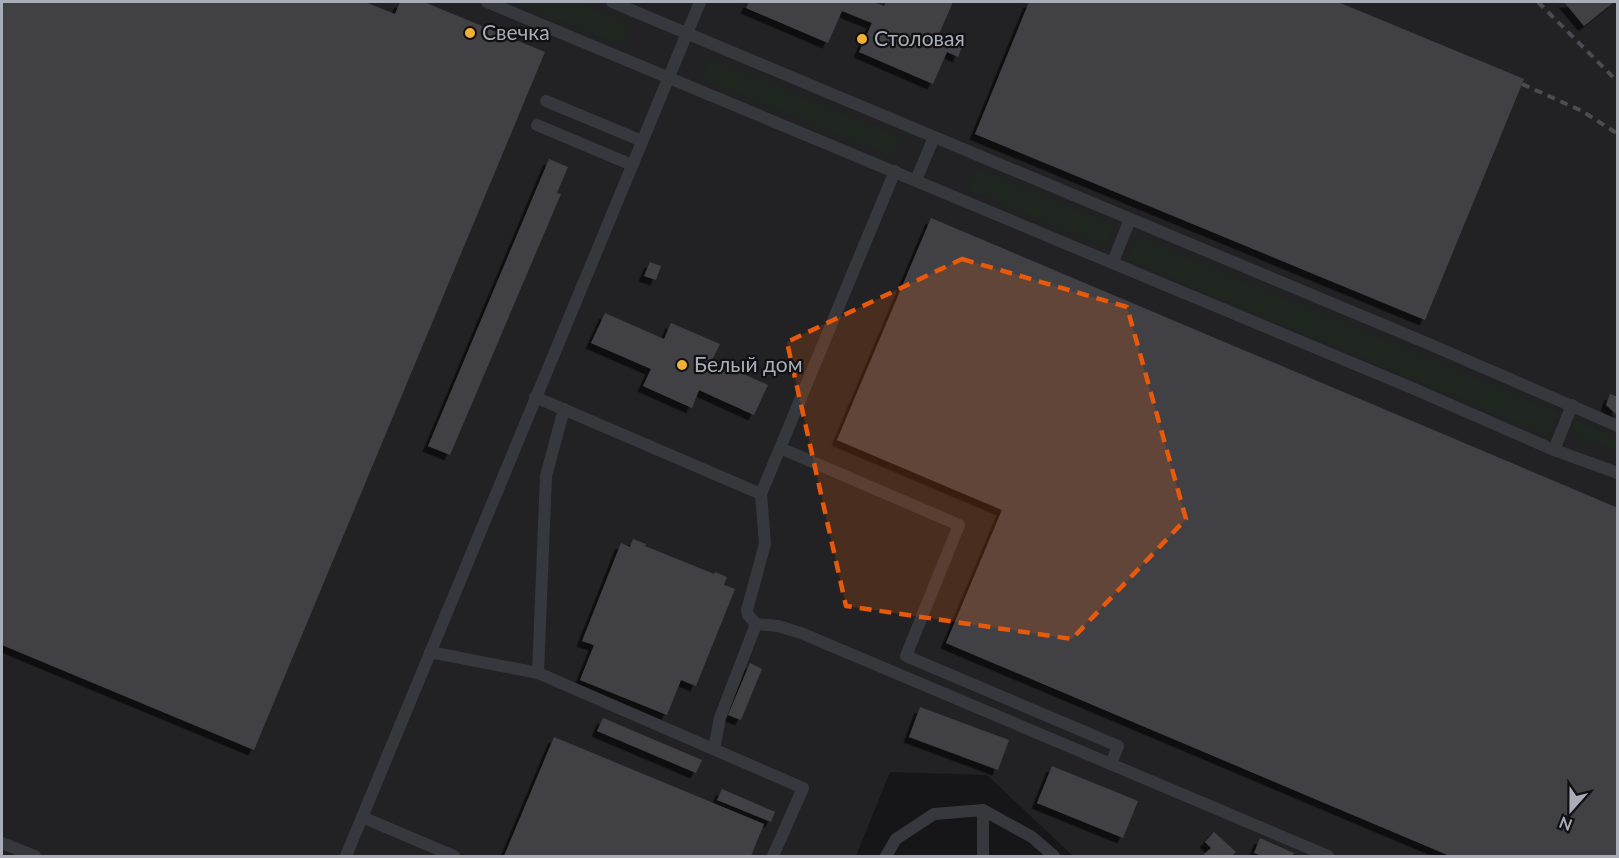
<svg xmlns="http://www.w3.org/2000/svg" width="1619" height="858" font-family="Lato,sans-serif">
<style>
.built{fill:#222225}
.green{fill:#1e261f}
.building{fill:#404145;filter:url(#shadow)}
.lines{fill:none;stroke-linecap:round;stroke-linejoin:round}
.minor{stroke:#37383d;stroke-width:12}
.rail{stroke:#4a4c52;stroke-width:4;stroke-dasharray:8 6;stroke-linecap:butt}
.marked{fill:#e8590c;fill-opacity:0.2;stroke:#e8590c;stroke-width:4.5;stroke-dasharray:12 8;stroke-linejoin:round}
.poi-dot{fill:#f2b134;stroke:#111113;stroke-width:2}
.labels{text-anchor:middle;stroke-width:4.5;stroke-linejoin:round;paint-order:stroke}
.poi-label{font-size:21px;fill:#a8adb8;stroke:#111113;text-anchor:start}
</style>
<defs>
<filter id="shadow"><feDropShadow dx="-5.5" dy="5.5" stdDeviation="0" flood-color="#0009"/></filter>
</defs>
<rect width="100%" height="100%" fill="#161618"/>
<polygon class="built" points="2,2 1617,2 1617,856 1073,856 987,775 890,772 856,856 2,856"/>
<g class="green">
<path d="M513,2H577L626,22C631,31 627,41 616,44Z"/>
<path d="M709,58L895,134C903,143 898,153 887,155L701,79Z"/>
<polygon points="976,167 1115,226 1106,248 967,189"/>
<polygon points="1139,237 1559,412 1549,436 1130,261 1128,256 1134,240"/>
<polygon points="1576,420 1617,438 1617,452 1571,433"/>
</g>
<g class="building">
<polygon points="2,2 365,2 395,14 400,2 424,2 545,52 254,750 2,645"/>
<polygon points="749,2 874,2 884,6 886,2 953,2 939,34 963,45 958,57 947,52 933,84 859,52 872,23 842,11 828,43 746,8"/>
<polygon points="1029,2 1338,2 1524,79 1425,320 975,134"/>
<polygon points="1564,2 1614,2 1584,26"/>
<polygon points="549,159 568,167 557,193 561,194 450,455 428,446"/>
<polygon points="931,218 1618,508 1618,856 1450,856 946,643 1002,510 837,440"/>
<polygon points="650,262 661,266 656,280 644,276"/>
<polygon points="605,313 664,339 671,323 720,344 712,360 768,385 754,415 699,390 692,408 643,386 651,369 591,343"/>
<polygon points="1610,394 1618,397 1618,416 1606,405"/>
<polygon points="633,539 646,544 645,546 714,574 715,572 727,577 724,585 735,589 696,686 681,680 667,715 580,680 594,645 582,641 621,543 630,547"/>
<polygon points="750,663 762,669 741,720 728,715"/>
<polygon points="920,707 1009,740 998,770 909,737"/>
<polygon points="603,718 702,760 696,773 597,731"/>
<polygon points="554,737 764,824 751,856 504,856"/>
<polygon points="1052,766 1138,801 1123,838 1037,803"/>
<polygon points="722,789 775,812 771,822 717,800"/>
<polygon points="1214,832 1236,852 1232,856 1202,856 1211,848 1205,842"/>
<polygon points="1260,838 1294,853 1292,856 1263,856 1254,853"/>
</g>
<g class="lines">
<g class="minor">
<polyline points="487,2 1412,388 1554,450 1618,473"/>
<polyline points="612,2 1429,344 1618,426"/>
<polyline points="546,101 642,141"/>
<polyline points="537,125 632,165"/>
<polyline points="895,171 761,494 765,544 747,610 748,615 756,624 778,626 801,633 1328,856"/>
<polyline points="916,180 934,137"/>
<polyline points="1113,262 1130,219"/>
<polyline points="535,397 761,494"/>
<polyline points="780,448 959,525 906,656 1118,746 1111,764"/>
<polyline points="1554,450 1572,405"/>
<polyline points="430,652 538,673 803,788 773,856"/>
<polyline points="538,673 546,476 564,409"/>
<polyline points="714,749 720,718 756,624"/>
<polyline points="362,817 454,856"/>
<polyline points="2,843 35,856"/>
<polyline points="346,856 700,2"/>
<polyline points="886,856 896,839 934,814 983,810 1032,837 1054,856"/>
<polyline points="983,856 983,810"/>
</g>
<g class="rail">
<polyline points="1538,2 1618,82"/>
<polyline points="1522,84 1582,111 1618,134"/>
</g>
</g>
<path class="marked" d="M962,259L1127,307L1186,519L1072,639L846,606L787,342Z"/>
<g class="poi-dot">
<circle cx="470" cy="33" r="6"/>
<circle cx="862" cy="39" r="6"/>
<circle cx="682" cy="365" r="6"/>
</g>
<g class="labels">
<g class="poi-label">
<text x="482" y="40">Свечка</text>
<text x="874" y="46">Столовая</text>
<text x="694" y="372">Белый дом</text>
</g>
</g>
<rect width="1619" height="858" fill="none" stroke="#a8adb8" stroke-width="6"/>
<g transform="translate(1571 810) rotate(201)" stroke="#111113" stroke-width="4.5" paint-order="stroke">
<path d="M0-4.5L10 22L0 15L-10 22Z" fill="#a8adb8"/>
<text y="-9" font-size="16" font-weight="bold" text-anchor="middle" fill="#a8adb8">N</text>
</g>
</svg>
